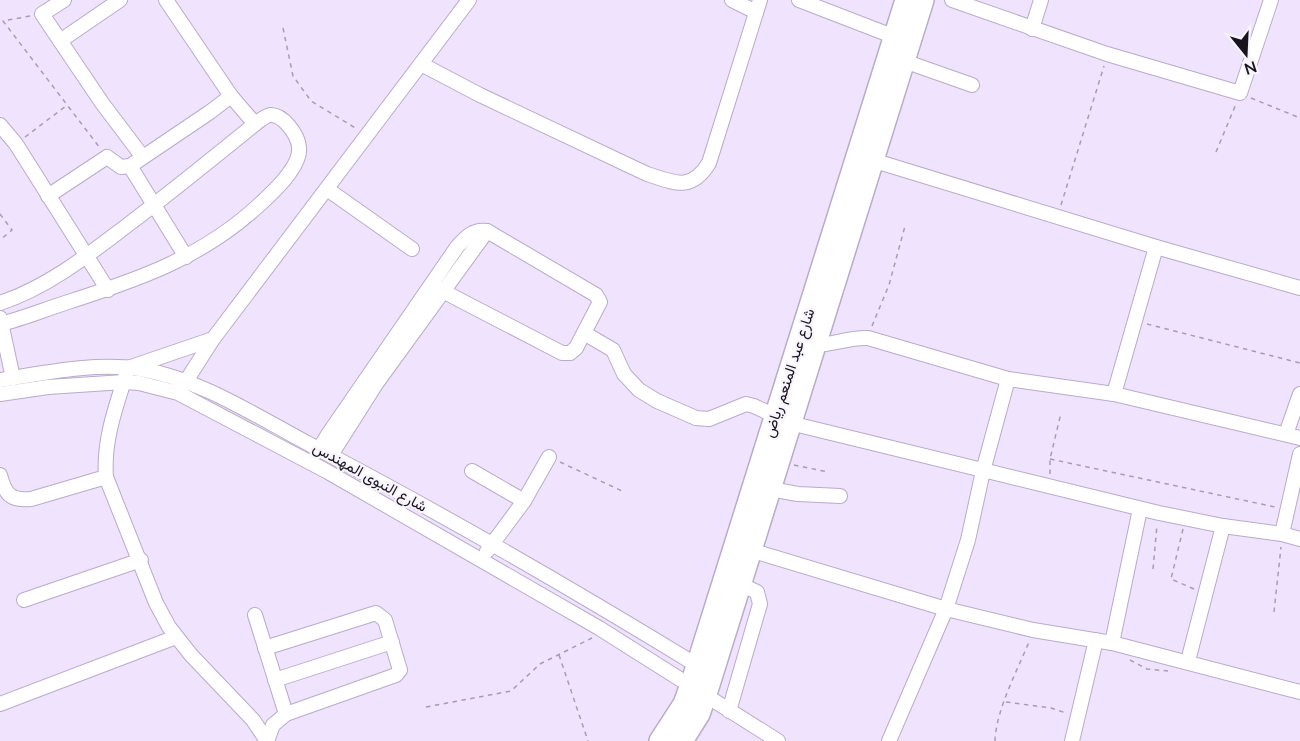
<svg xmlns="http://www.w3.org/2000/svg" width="1300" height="741" font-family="'Nunito Sans',Vazirmatn,sans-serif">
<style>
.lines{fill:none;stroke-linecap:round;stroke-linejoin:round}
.minor-casing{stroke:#b9abca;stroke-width:16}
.highway-casing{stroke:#b9abca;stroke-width:24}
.path{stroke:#a79db2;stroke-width:1.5;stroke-dasharray:4.5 4.5;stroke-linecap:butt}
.minor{stroke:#fff;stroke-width:14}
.highway{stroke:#fff;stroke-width:21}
.labels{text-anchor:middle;stroke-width:4.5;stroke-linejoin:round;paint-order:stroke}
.street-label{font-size:15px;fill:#18131e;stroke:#f7f4fb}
</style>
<rect width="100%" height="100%" fill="#efe3fd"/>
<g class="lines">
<g class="minor-casing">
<g id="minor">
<polyline points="64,0 42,14 102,103 142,156"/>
<polyline points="732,0 756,12"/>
<polyline points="799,0 895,37"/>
<polyline points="952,0 1107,54 1240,93 1271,0"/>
<polyline points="1032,29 1041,0"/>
<polyline points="60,41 120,0"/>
<polyline points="904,61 972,85"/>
<path d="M421,64L480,95L647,174C675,183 691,192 709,163L760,0"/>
<polyline points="0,125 16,144 108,290"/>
<polyline points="872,160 1156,247 1300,288"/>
<polyline points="130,166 186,257"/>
<polyline points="327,189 412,249"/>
<polyline points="48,196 107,157 121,167 130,166 210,112 231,96"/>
<path d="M0,303C46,288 87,256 125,227C169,194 212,159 255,124"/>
<polyline points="0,318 13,378"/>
<path d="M0,324C22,319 43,310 65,303C137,280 202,258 259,205C270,195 282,184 290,172C295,165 300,155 299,147C298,135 283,114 270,115C265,116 259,121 255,124L231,96L166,0"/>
<polyline points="584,333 613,350 624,374 639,390 657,401 696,418 709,419 746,404 754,406 790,423 1159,513 1223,526 1188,661"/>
<path d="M213,339L128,368C117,404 103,439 106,477L156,603L169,627L191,655L253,720L267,741"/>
<path d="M815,345C833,345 849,337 868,338L1008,379L1114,394L1300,438"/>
<path d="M0,380C44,373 95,362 140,369C200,379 256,416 309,444C443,514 574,590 703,669"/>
<polyline points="181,389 213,339 469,0"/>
<polyline points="0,394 48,387 124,382 139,383 178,393 328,472 599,628 778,741"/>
<polyline points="1114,394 1156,247"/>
<polyline points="1286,434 1300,394"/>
<path d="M319,449L329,433L457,247C466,237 473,229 487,231L596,295L600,302L576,348L570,353H562L431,285"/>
<polyline points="331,455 376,384 487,231"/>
<polyline points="472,471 524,501"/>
<path d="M0,475C5,494 10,501 31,499L106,477"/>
<polyline points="770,489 798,494 840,496"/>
<polyline points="1223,526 1282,534 1300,539"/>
<polyline points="1282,534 1300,454"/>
<polyline points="750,550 946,609 1033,630 1112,643 1300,692"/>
<polyline points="487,551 524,501 549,457"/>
<polyline points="24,600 141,560"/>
<polyline points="255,615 286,714"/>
<polyline points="1112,643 1140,509"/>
<polyline points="265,648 376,613 385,620 400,670 396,675 286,714 273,725 267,741"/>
<polyline points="275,680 392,642"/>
<polyline points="0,704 176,637"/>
<polyline points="729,711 760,604 757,592 740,584"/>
<polyline points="889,741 946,609 968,540 983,471 1008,379"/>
<polyline points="1072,741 1096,640"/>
</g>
</g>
<g class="highway-casing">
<g id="highway">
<polyline points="660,741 684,704 691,685 906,0"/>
<polyline points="682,741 699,714 706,694 923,0"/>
</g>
</g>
<g class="path">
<polyline points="30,16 3,21 100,148"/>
<polyline points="283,28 293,76 311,101 357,129"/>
<polyline points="1251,98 1300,118"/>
<polyline points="25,137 66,106"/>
<polyline points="1216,152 1236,104"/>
<polyline points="1061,205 1104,66"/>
<polyline points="0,214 12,230 0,240"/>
<polyline points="1147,324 1300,363"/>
<polyline points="872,326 889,285 905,226"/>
<polyline points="1050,459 1275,507"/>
<polyline points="560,462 622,491"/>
<polyline points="794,465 828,472"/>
<polyline points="1050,474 1050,459 1061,413"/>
<polyline points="1183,529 1171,579 1194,589"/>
<polyline points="1153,569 1157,525"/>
<polyline points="1274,612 1281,547"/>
<polyline points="559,655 588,741"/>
<polyline points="1130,660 1147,669 1168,671"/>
<polyline points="1006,702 1051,708 1066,713"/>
<polyline points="426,707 511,691 540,664 592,638"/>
<path d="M995,741C996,710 1017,671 1029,642"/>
</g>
<use href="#minor" class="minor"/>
<use href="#highway" class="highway"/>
</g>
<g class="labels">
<g class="street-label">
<text transform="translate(789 373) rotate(-72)" y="5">شارع عبد المنعم رياض</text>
<text transform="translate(370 477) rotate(29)" y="5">شارع النبوى المهندس</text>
</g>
</g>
<g transform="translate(1246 54) rotate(162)" stroke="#f7f4fb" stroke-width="4.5" paint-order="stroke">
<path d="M0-4.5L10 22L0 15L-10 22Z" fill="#18131e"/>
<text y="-9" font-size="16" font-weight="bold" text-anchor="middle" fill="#18131e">N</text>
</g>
</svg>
